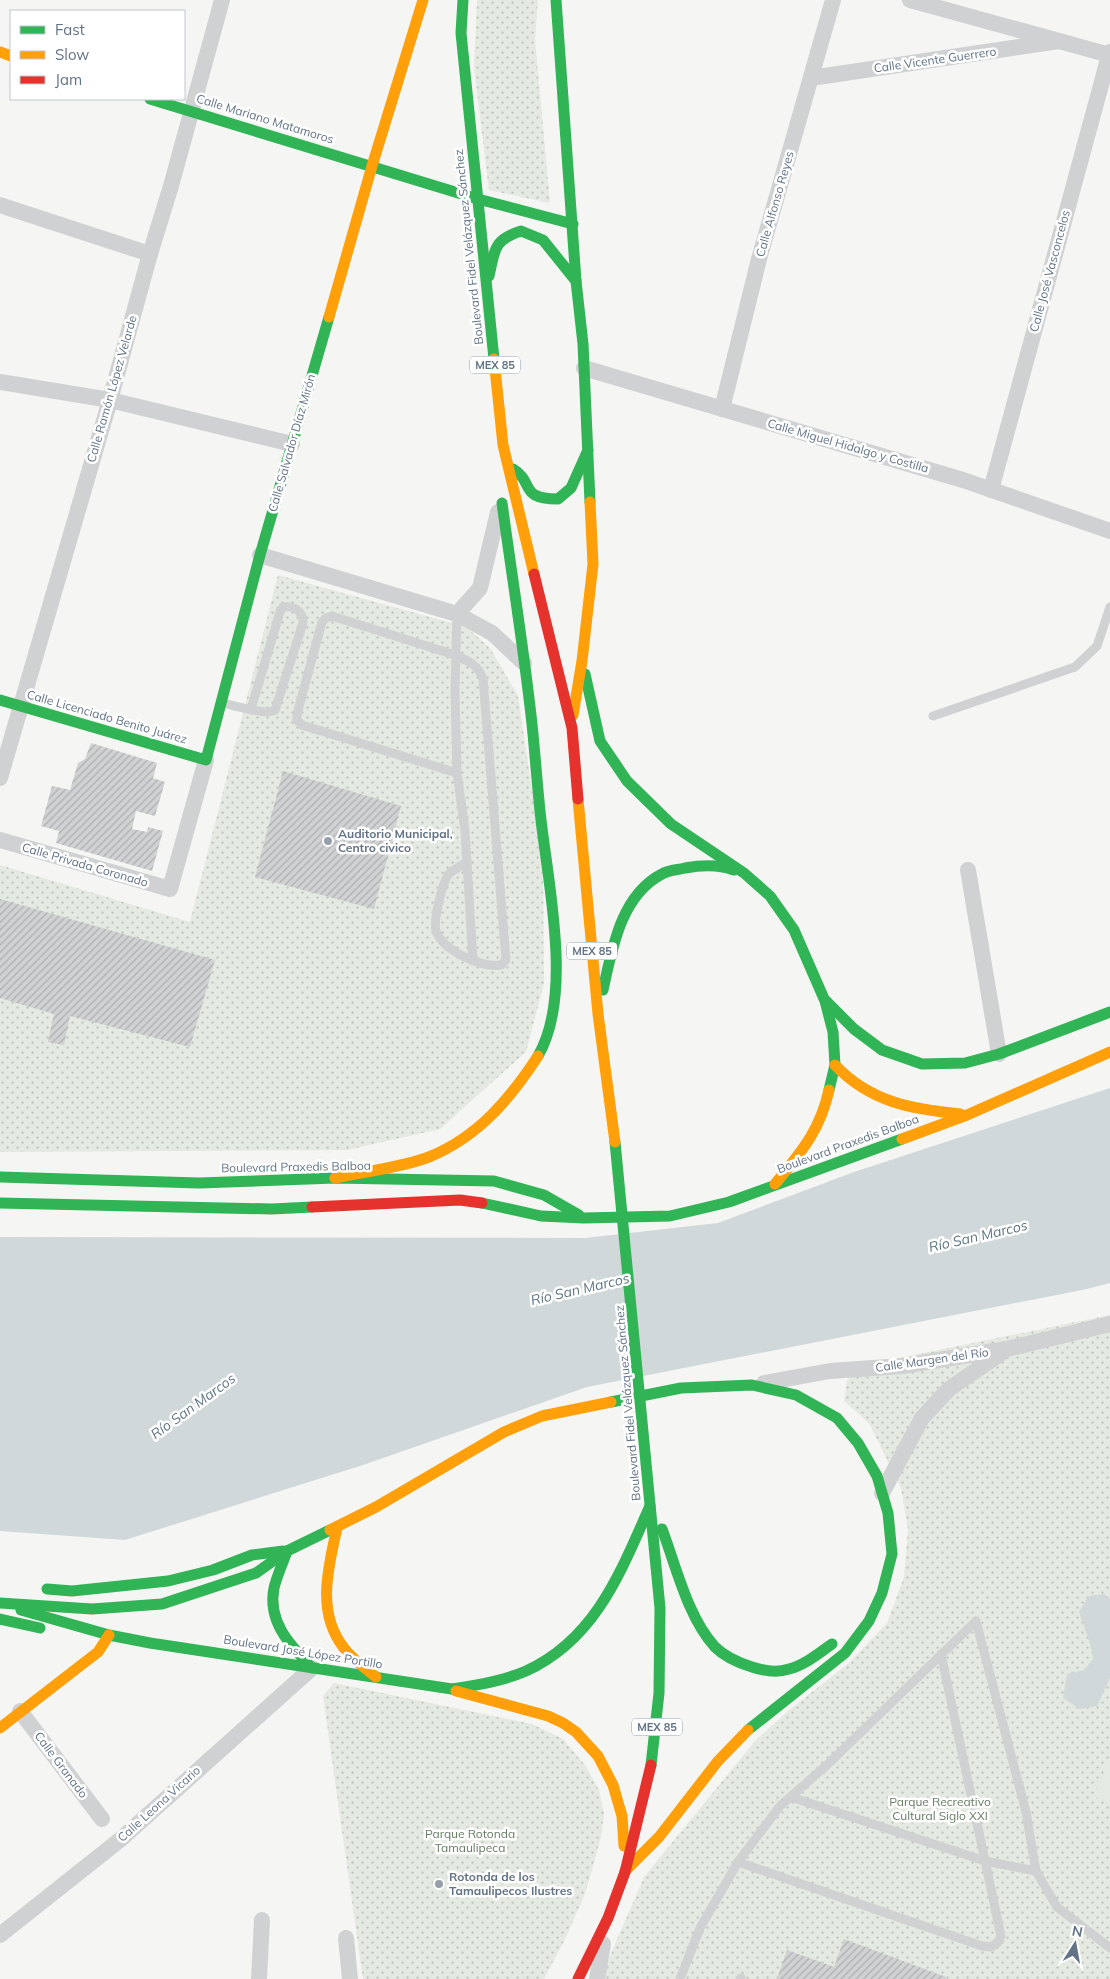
<svg xmlns="http://www.w3.org/2000/svg" width="1110" height="1979" font-family="Mulish,sans-serif">
<style>
.green{fill:url(#green-dots)}
.pitch{fill:#e4e9e1}
.water{fill:#d1d8da}
.building{fill:url(#building-hatch)}
.lines{fill:none;stroke-linecap:round;stroke-linejoin:round}
.lane{stroke:#d0d1d2;stroke-width:9}
.street{stroke:#d0d1d2;stroke-width:16}
.fast{stroke:#30b455;stroke-width:11}
.slow{stroke:#ff9f0a;stroke-width:11}
.jam{stroke:#e5322d;stroke-width:11}
.poi-dot{fill:#95a0ac;stroke:#fff;stroke-width:2}
.labels{text-anchor:middle;stroke-width:5;stroke-linejoin:round;paint-order:stroke}
.shield{fill:#fff;stroke:#919daa;stroke-width:1}
.shield-label{font-size:11px;font-weight:bold;fill:#627386}
.street-label{font-size:12px;fill:#627386;stroke:#fff}
.poi-label{font-size:12px;font-weight:bold;fill:#627386;stroke:#fff;text-anchor:start}
.park-label{font-size:12px;fill:#657d62;stroke:#fff}
.water-label{font-size:14px;font-style:italic;fill:#5e7683;stroke:#fff}
</style>
<defs>
<pattern id="green-dots" width="8" height="8" patternUnits="userSpaceOnUse" patternTransform="scale(1.25)"><rect width="8" height="8" fill="#e4e9e1"/><path d="M2 2h.1M6 6h.1" fill="none" stroke="#bcc1bc" stroke-width="1.8" stroke-linecap="round"/></pattern>
<pattern id="building-hatch" width="6" height="6" patternUnits="userSpaceOnUse" patternTransform="scale(1.25)"><rect width="6" height="6" fill="#d1d2d3"/><path d="M-1 1l2-2M0 6l6-6M5 7l2-2" fill="none" stroke="#adafb1"/></pattern>
</defs>
<rect width="100%" height="100%" fill="#f5f5f3"/>
<g class="green">
<polygon points="477,0 538,0 535,40 550,203 489,190 474,67"/>
<polygon points="278,575 466,627 490,648 518,696 543,864 544,983 526,1052 440,1129 347,1150 0,1152 0,865 190,922"/>
<polygon points="1110,1315 1110,1979 600,1979 644,1877 755,1741 788,1711 850,1662 887,1623 904,1577 908,1529 901,1488 869,1423 844,1401 847,1380 865,1365"/>
<polygon points="334,1683 532,1724 563,1739 585,1765 599,1790 604,1814 601,1837 585,1894 564,1941 544,1979 363,1979 323,1696"/>
</g>
<polygon class="pitch" points="1110,1759 1110,1804 1093,1796"/>
<g class="water">
<polygon points="1110,1088 1110,1283 1087,1289 587,1387 363,1465 125,1540 0,1531 0,1237 585,1238 718,1223 854,1172"/>
<path d="M1104,1594L1110,1599V1678L1097,1706L1080,1709L1063,1698L1067,1674L1084,1670L1093,1659C1091,1642 1084,1628 1079,1612L1089,1596Z"/>
</g>
<g class="building">
<polygon points="91,743 157,763 153,778 165,782 155,816 136,811 132,829 147,832 148,827 163,831 152,871 56,843 59,831 41,826 52,786 70,790 78,763 85,759"/>
<polygon points="283,771 401,806 374,909 255,877"/>
<polygon points="0,899 215,960 190,1047 70,1016 64,1045 48,1042 54,1014 0,998"/>
<polygon points="844,1939 946,1977 945,1979 777,1979 787,1950 834,1967"/>
</g>
<g class="lines">
<g class="lane">
<polyline points="457,614 455,691 457,773 465,830 473,961"/>
<path d="M222,703C233,705 268,716 275,710L303,623C303,612 295,605 283,607L280,612L251,709"/>
<polyline points="933,716 1075,667 1097,646 1110,607"/>
<path d="M457,773L302,725L297,720V714L322,622L326,618L332,616L455,655C469,661 478,665 483,679L506,960L501,965C482,968 443,951 436,931C433,922 442,884 448,875C452,870 461,866 467,862"/>
<polyline points="791,1797 985,1861 1036,1871"/>
<polyline points="738,1862 982,1946 991,1947 998,1942 1001,1936 941,1654"/>
<polyline points="680,1979 700,1928 738,1862 780,1806 827,1765 976,1621 1026,1812 1036,1871 1057,1907 1110,1948"/>
<polyline points="740,1979 741,1978"/>
</g>
<g class="street">
<polyline points="910,0 1110,55"/>
<polyline points="811,78 1059,41"/>
<polyline points="0,205 150,254"/>
<polyline points="584,368 963,480 1110,531"/>
<polyline points="0,382 110,400 292,444"/>
<polyline points="722,409 759,259 833,0"/>
<polyline points="991,490 1110,52"/>
<polyline points="260,555 457,614 492,633 524,663"/>
<polyline points="457,614 480,588 498,512"/>
<polyline points="0,778 110,400 150,254 171,186 222,0"/>
<polyline points="0,840 170,889 206,760"/>
<polyline points="968,870 999,1054"/>
<polyline points="764,1383 830,1371 902,1366 1007,1349 1110,1324"/>
<polyline points="882,1493 922,1418 949,1389 1003,1352"/>
<polyline points="20,1711 102,1819"/>
<polyline points="0,1935 121,1839 312,1668"/>
<polyline points="346,1938 350,1979"/>
<polyline points="259,1979 262,1920"/>
<polyline points="597,1979 603,1944"/>
</g>
<g class="fast">
<polyline points="463,0 461,33 494,359"/>
<polyline points="556,0 576,281 583,344 590,502"/>
<polyline points="150,99 478,199 573,224"/>
<path d="M489,276C495,250 493,240 521,231L543,240L576,281"/>
<path d="M513,469C535,482 518,499 558,499L571,488L588,450"/>
<path d="M502,503C512,577 524,650 532,724C535,753 537,782 540,811C547,880 574,994 538,1056"/>
<polyline points="585,674 600,741 627,781 671,824 744,873 770,896 794,930 825,1001 833,1032 835,1065 829,1090"/>
<polyline points="0,700 206,760 260,555 329,317"/>
<path d="M603,990C612,949 621,895 662,874C669,870 677,870 685,868C701,865 718,864 734,870"/>
<polyline points="826,1001 854,1029 882,1050 922,1064 965,1063 999,1054 1110,1012"/>
<polyline points="615,1142 660,1608 659,1693 651,1765"/>
<polyline points="0,1177 199,1183 335,1178 494,1181 544,1195 579,1215"/>
<polyline points="0,1203 272,1209 312,1207"/>
<polyline points="482,1203 541,1216 584,1218 670,1216 729,1202 902,1139"/>
<polyline points="611,1402 681,1388 752,1385 796,1395 837,1418 858,1443 877,1476 888,1513 892,1554 882,1593 869,1621 845,1653 748,1730"/>
<path d="M662,1529C676,1566 688,1618 715,1647C725,1657 739,1663 752,1667C764,1671 777,1673 789,1669C805,1665 819,1653 832,1644"/>
<path d="M287,1551C283,1563 277,1575 274,1588C267,1622 291,1646 312,1668"/>
<polyline points="47,1589 72,1591 168,1581 213,1570 252,1555 283,1551"/>
<polyline points="0,1603 92,1609 162,1604 256,1573 287,1551 330,1530"/>
<polyline points="21,1610 109,1635 150,1643 452,1689"/>
<polyline points="0,1619 40,1628"/>
<path d="M452,1689C477,1685 503,1681 526,1671C596,1639 621,1571 650,1506"/>
</g>
<g class="slow">
<polyline points="0,52 11,56"/>
<polyline points="329,317 372,166 423,0"/>
<polyline points="494,359 503,445 534,574"/>
<polyline points="573,715 582,661 593,564 590,502"/>
<polyline points="578,799 598,1014 615,1142"/>
<path d="M835,1065C870,1102 911,1109 960,1114"/>
<polyline points="902,1139 967,1115 1110,1052"/>
<path d="M335,1178C363,1172 403,1167 429,1157C478,1137 510,1099 538,1056"/>
<path d="M775,1184C801,1152 820,1131 829,1090"/>
<path d="M337,1528C328,1568 316,1613 344,1648C353,1660 365,1668 376,1677"/>
<polyline points="330,1530 376,1507 504,1432 542,1416 611,1402"/>
<polyline points="456,1691 548,1716 563,1723 576,1732 598,1756 613,1785 622,1816 624,1846"/>
<polyline points="0,1728 98,1652 109,1635"/>
<polyline points="625,1871 659,1837 718,1761 748,1730"/>
</g>
<g class="jam">
<polyline points="534,574 572,728 578,799"/>
<polyline points="312,1207 460,1200 482,1203"/>
<polyline points="578,1979 608,1918 625,1872 651,1765"/>
</g>
</g>
<g class="poi-dot">
<circle cx="328" cy="841" r="5"/>
<circle cx="439" cy="1884" r="5"/>
</g>
<g class="labels">
<g class="shield">
<rect x="470" y="356.5" width="50" height="17" rx="4"/>
<rect x="567" y="942.5" width="50" height="17" rx="4"/>
<rect x="632" y="1718.5" width="50" height="17" rx="4"/>
</g>
<g class="shield-label">
<text x="495" y="369">MEX 85</text>
<text x="592" y="955">MEX 85</text>
<text x="657" y="1731">MEX 85</text>
</g>
<g class="street-label">
<text transform="translate(935 60) rotate(-8)" y="4">Calle Vicente Guerrero</text>
<text transform="translate(265 119) rotate(17)" y="4">Calle Mariano Matamoros</text>
<text transform="translate(775 204) rotate(-74)" y="4">Calle Alfonso Reyes</text>
<text transform="translate(469 247) rotate(-96)" y="4">Boulevard Fidel Velázquez Sánchez</text>
<text transform="translate(1050 271) rotate(-75)" y="4">Calle José Vasconcelos</text>
<text transform="translate(112 389) rotate(-74)" y="4">Calle Ramón López Velarde</text>
<text transform="translate(292 443) rotate(-74)" y="4">Calle Salvador Díaz Mirón</text>
<text transform="translate(848 446) rotate(16)" y="4">Calle Miguel Hidalgo y Costilla</text>
<text transform="translate(107 717) rotate(16)" y="4">Calle Licenciado Benito Juárez</text>
<text transform="translate(85 865) rotate(16)" y="4">Calle Privada Coronado</text>
<text transform="translate(848 1144) rotate(-20)" y="4">Boulevard Praxedis Balboa</text>
<text transform="translate(296 1167) rotate(-1)" y="4">Boulevard Praxedis Balboa</text>
<text transform="translate(932 1360) rotate(-8)" y="4">Calle Margen del Río</text>
<text transform="translate(628 1403) rotate(-95)" y="4">Boulevard Fidel Velázquez Sánchez</text>
<text transform="translate(303 1652) rotate(9)" y="4">Boulevard José López Portillo</text>
<text transform="translate(61 1765) rotate(53)" y="4">Calle Granado</text>
<text transform="translate(159 1804) rotate(-42)" y="4">Calle Leona Vicario</text>
</g>
<g class="poi-label">
<text x="338" y="838">Auditorio Municipal,<tspan x="338" dy="14">Centro civico</tspan></text>
<text x="449" y="1881">Rotonda de los<tspan x="449" dy="14">Tamaulipecos Ilustres</tspan></text>
</g>
<g class="park-label">
<text x="940" y="1806">Parque Recreativo<tspan x="940" dy="14">Cultural Siglo XXI</tspan></text>
<text x="470" y="1838">Parque Rotonda<tspan x="470" dy="14">Tamaulipeca</tspan></text>
</g>
<g class="water-label">
<text transform="translate(978 1236) rotate(-13)" y="5">Río San Marcos</text>
<text transform="translate(580 1289) rotate(-13)" y="5">Río San Marcos</text>
<text transform="translate(193 1406) rotate(-36)" y="5">Río San Marcos</text>
</g>
</g>
<rect x="10" y="10" width="175" height="90" fill="#ffffff" stroke="#c0c7cf"/>
<rect x="20" y="26" width="25" height="8" fill="#30b455" stroke="#c0c7cf"/>
<text x="55" y="35" font-size="15" fill="#627386">Fast</text>
<rect x="20" y="51" width="25" height="8" fill="#ff9f0a" stroke="#c0c7cf"/>
<text x="55" y="60" font-size="15" fill="#627386">Slow</text>
<rect x="20" y="76" width="25" height="8" fill="#e5322d" stroke="#c0c7cf"/>
<text x="55" y="85" font-size="15" fill="#627386">Jam</text>
<g transform="translate(1075 1944) rotate(11)" stroke="#ffffff" stroke-width="4" paint-order="stroke">
<path d="M0-4L9 19L0 12L-9 19Z" fill="#627386"/>
<text y="-8" font-size="14" font-weight="bold" text-anchor="middle" fill="#627386">N</text>
</g>
</svg>
